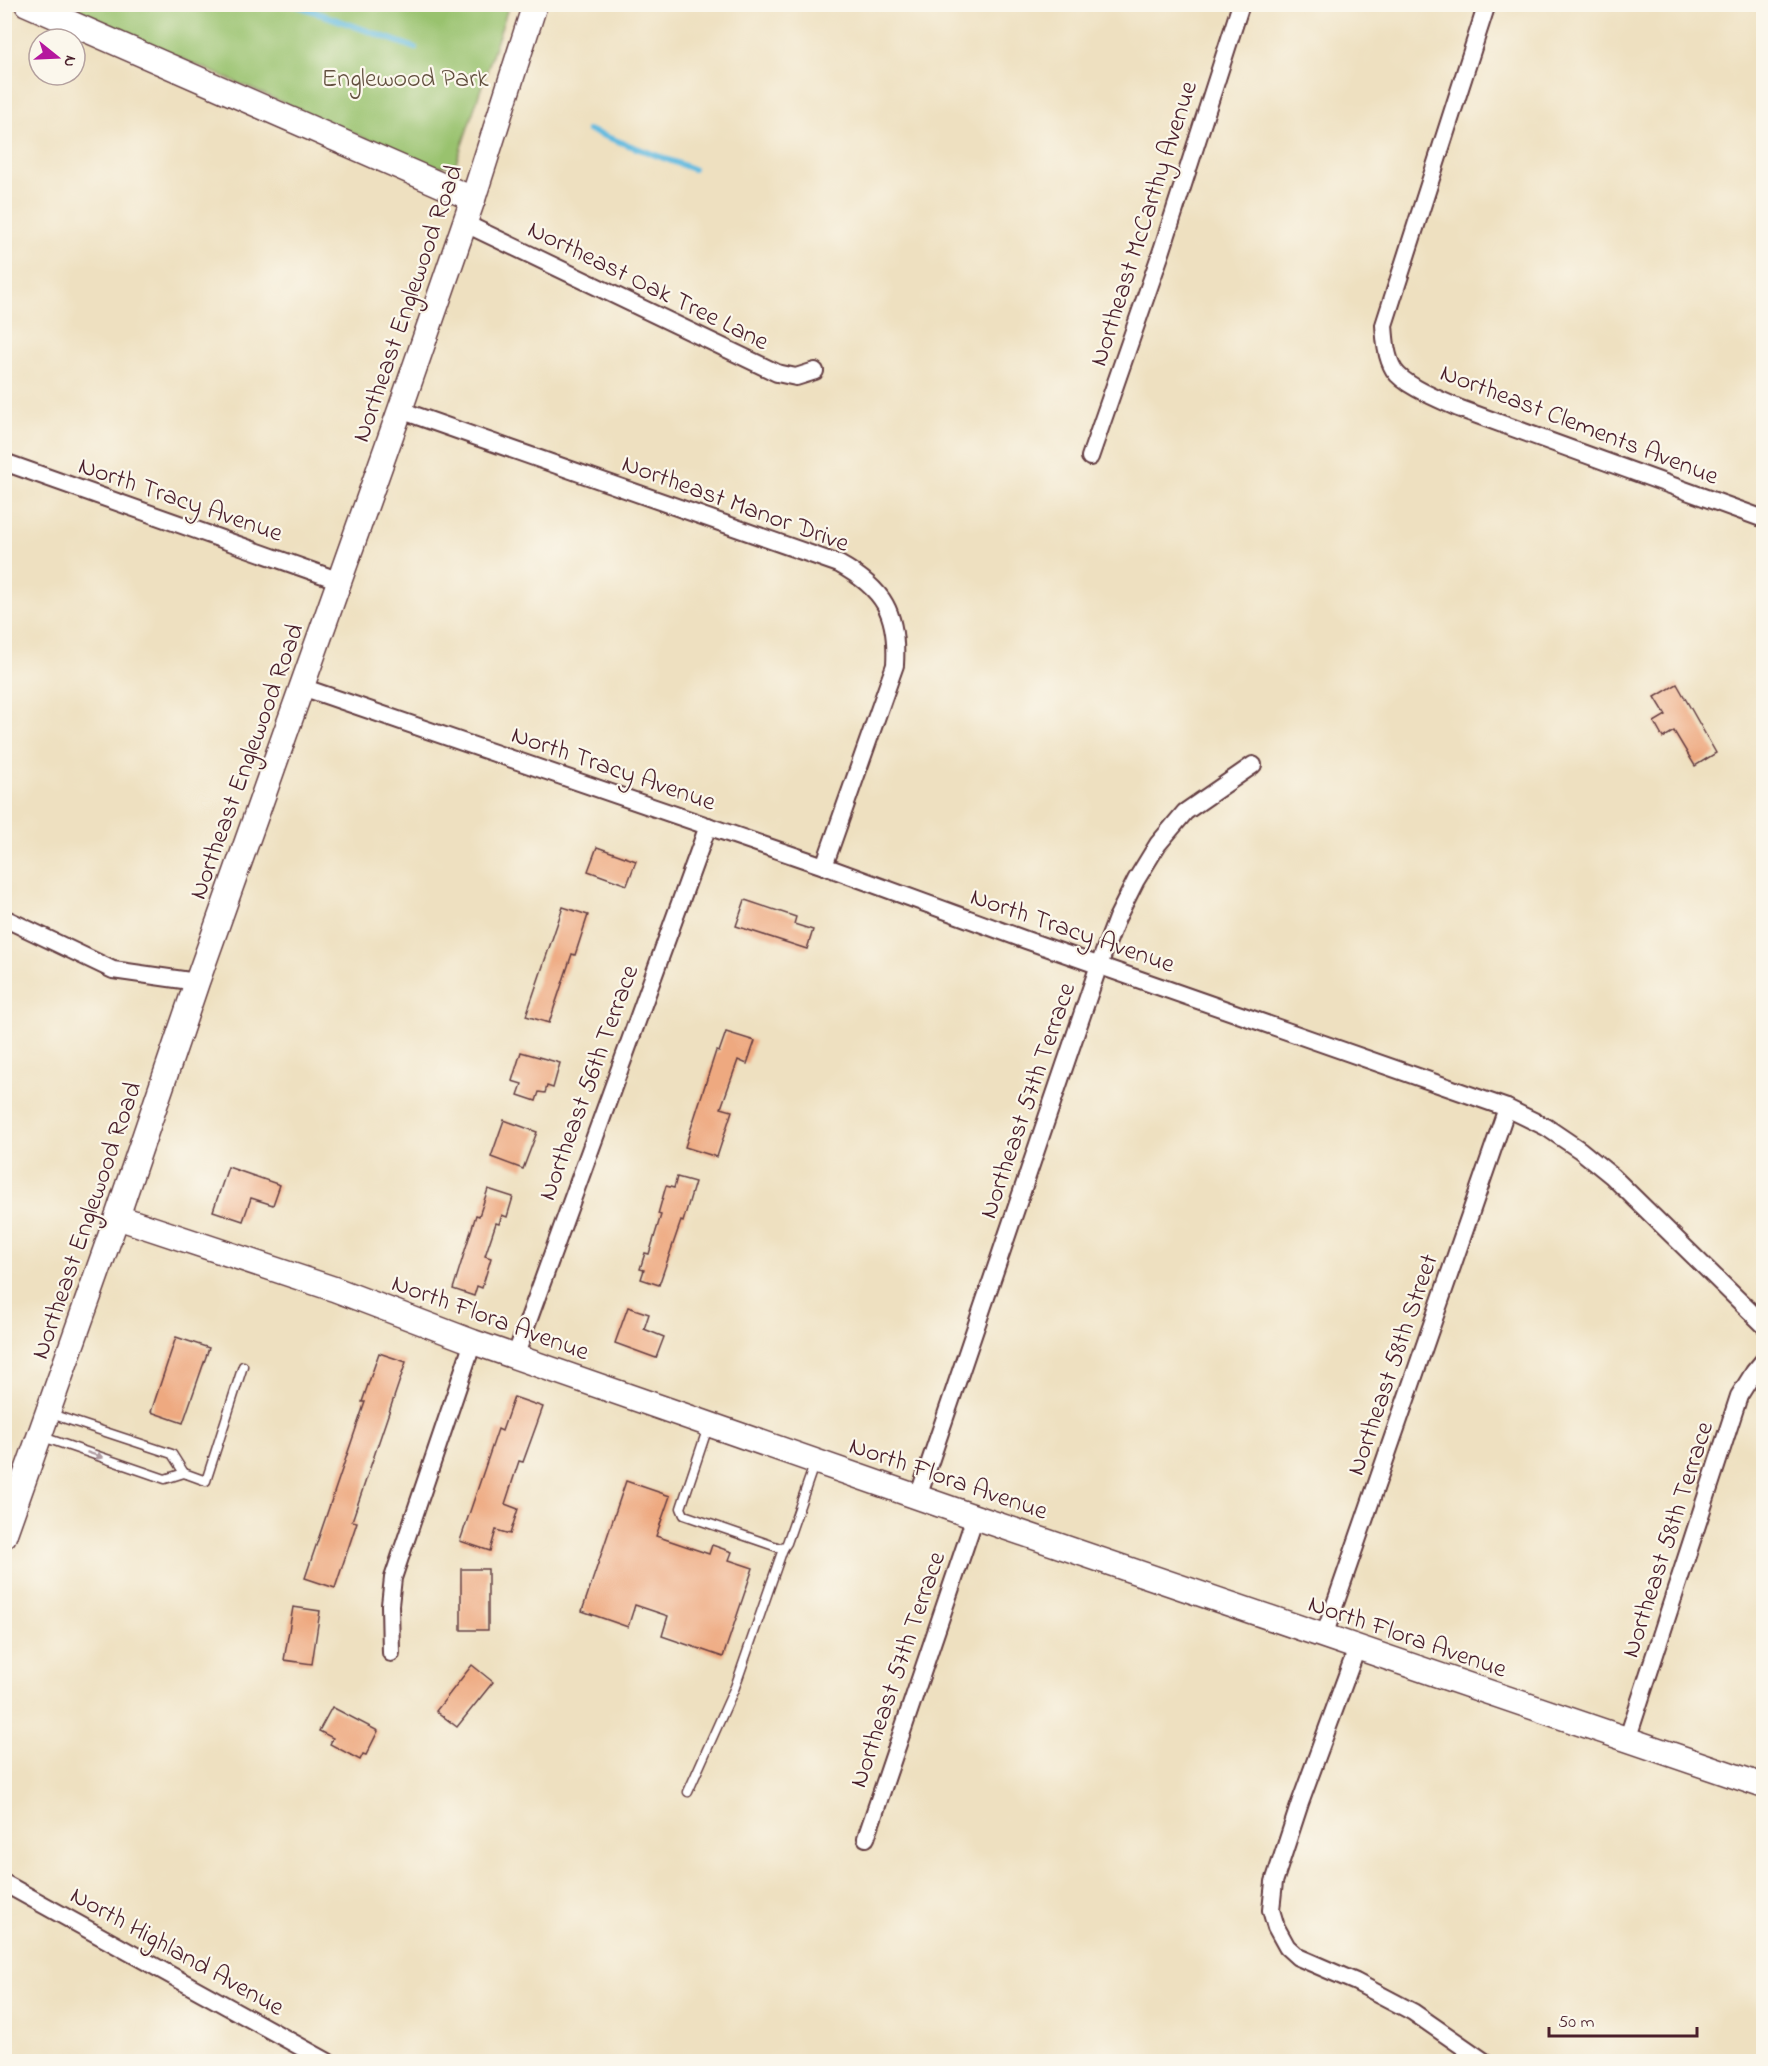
<svg xmlns="http://www.w3.org/2000/svg" width="1768" height="2066" font-family="'Indie Flower',sans-serif">
<style>
.green{fill:#99c26e;stroke:#72704c;stroke-width:1.5}
.lines{fill:none;stroke-linecap:round;stroke-linejoin:round}
.stream{stroke:#63bbe0;stroke-width:6}
.building{fill:#eea980}
.lane-casing{stroke:#633c41;stroke-width:11}
.street-casing{stroke:#633c41;stroke-width:20}
.secondary-casing{stroke:#633c41;stroke-width:27}
.lane{stroke:#fff;stroke-width:8}
.street{stroke:#fff;stroke-width:16}
.secondary{stroke:#fff;stroke-width:24}
.oneway{fill:#ae9aa0}
.labels{text-anchor:middle;stroke-width:4.5;stroke-linejoin:round;paint-order:stroke}
.park-label{font-size:26px;fill:#62503f;stroke:#fbf7ec}
.street-label{font-size:26px;fill:#4a1f2b;stroke:#fbf7ec}
</style>
<rect width="100%" height="100%" fill="#fbf7ec"/>
<filter id="ink" filterUnits="userSpaceOnUse"><feTurbulence type="fractalNoise" baseFrequency=".0167" numOctaves="2"/><feDisplacementMap in="SourceGraphic" scale="12" xChannelSelector="R" yChannelSelector="G"/><feConvolveMatrix kernelMatrix="1 2 1 2 8 2 1 2 1" color-interpolation-filters="sRGB"/></filter>
<filter id="wash" filterUnits="userSpaceOnUse"><feTurbulence type="fractalNoise" baseFrequency=".008" numOctaves="4" result="noise"/><feDisplacementMap in="SourceGraphic" scale="24" xChannelSelector="R" yChannelSelector="G"/><feGaussianBlur stdDeviation="1.35" result="paint"/><feColorMatrix in="noise" values="0 0 0 0 0 0 0 0 0 0 0 0 0 0 0 0 0 1.4 0 .05"/><feComposite in="paint" operator="in"/></filter>
<g filter="url(#wash)">
<rect width="100%" height="100%" fill="#eee0c0"/>
<polygon class="green" points="59,5 509,5 455,166 431,167"/>
<g class="lines">
<g class="stream">
<polyline points="293,4 415,48"/>
<polyline points="588,130 693,169"/>
</g>
</g>
<g id="blocks">
<g class="building">
<polygon points="1677,684 1716,753 1695,766 1674,731 1663,738 1654,722 1666,715 1655,697"/>
<polygon points="597,847 636,861 627,885 588,871"/>
<polygon points="745,900 796,917 794,924 813,930 807,949 736,926"/>
<polygon points="563,907 588,915 575,955 572,954 549,1023 526,1016"/>
<polygon points="726,1032 755,1041 747,1064 738,1060 721,1108 732,1111 717,1157 685,1147 716,1051 719,1052"/>
<polygon points="521,1052 560,1063 553,1088 547,1086 545,1093 539,1092 536,1101 518,1095 522,1084 512,1081"/>
<polygon points="504,1120 537,1132 523,1169 491,1157"/>
<polygon points="228,1167 280,1185 273,1205 251,1198 243,1221 213,1211"/>
<polygon points="677,1177 695,1182 683,1222 681,1221 659,1285 641,1279 644,1270 640,1269 645,1253 649,1254 661,1215 658,1214 666,1186 674,1188"/>
<polygon points="488,1189 513,1197 507,1217 502,1215 499,1224 496,1223 485,1256 491,1258 482,1288 477,1286 474,1296 453,1289 476,1215 479,1216"/>
<polygon points="628,1307 649,1314 644,1329 664,1337 656,1358 615,1343"/>
<polygon points="176,1337 209,1348 183,1423 151,1412"/>
<polygon points="379,1353 406,1362 352,1521 357,1522 335,1588 305,1578 365,1402 362,1402"/>
<polygon points="514,1397 543,1407 523,1462 519,1461 505,1504 518,1509 510,1534 496,1530 490,1551 460,1541 498,1429 502,1431"/>
<polygon points="626,1481 670,1496 656,1536 709,1554 712,1545 732,1552 729,1560 753,1568 723,1657 662,1636 668,1616 635,1605 628,1627 582,1611"/>
<rect x="461" y="1569" width="27" height="61"/>
<polygon points="293,1607 320,1611 312,1664 284,1660"/>
<polygon points="472,1665 493,1682 457,1727 436,1711"/>
<polygon points="332,1707 378,1731 366,1755 363,1754 360,1760 330,1744 333,1738 319,1731"/>
</g>
</g>
</g>
<g filter="url(#ink)">
<use href="#blocks" fill-opacity="0" stroke="#633c41" stroke-width="1.5"/>
<g class="lines">
<g class="lane-casing">
<g id="lane">
<polyline points="708,1427 681,1508 684,1515 783,1549 787,1543 815,1462"/>
<polyline points="40,1436 165,1479 184,1473 172,1454 48,1413"/>
<polyline points="184,1473 206,1481 243,1366"/>
<polyline points="688,1792 735,1687 783,1549"/>
</g>
</g>
<g class="street-casing">
<g id="street">
<path d="M1487,4L1384,325C1385,339 1386,357 1394,370C1404,386 1441,400 1458,408L1764,519"/>
<polyline points="464,223 777,373 796,377 815,371"/>
<path d="M400,410L839,564C884,589 898,613 895,665L824,866"/>
<polyline points="1090,457 1162,250 1241,4"/>
<polyline points="4,462 340,581"/>
<polyline points="302,687 824,866 1026,940 1507,1108 1546,1127 1580,1150 1612,1176 1764,1325"/>
<polyline points="4,918 113,970 197,982"/>
<polyline points="515,1357 708,826"/>
<polyline points="918,1497 1099,965 1117,918 1136,880 1158,844 1185,812 1253,765"/>
<polyline points="1324,1636 1507,1108"/>
<polyline points="1357,1648 1300,1803 1274,1882 1271,1910 1276,1927 1287,1947 1298,1957 1356,1982 1413,2012 1485,2062"/>
<polyline points="391,1653 390,1605 393,1578 473,1342"/>
<polyline points="1627,1740 1739,1396 1754,1372 1764,1360"/>
<polyline points="866,1838 975,1517"/>
<polyline points="4,1883 328,2062"/>
</g>
</g>
<g class="secondary-casing">
<g id="secondary">
<polyline points="27,4 473,199"/>
<polyline points="117,1217 334,1289 473,1342 975,1517 1764,1786"/>
<polyline points="4,1536 117,1217 197,982 400,410 473,199 535,4"/>
</g>
</g>
<use href="#lane" class="lane"/>
<use href="#street" class="street"/>
<use href="#secondary" class="secondary"/>
</g>
<defs><path id="oneway-solid" d="M-6-.8H1V-3.2L6.5 0L1 3.2V.8H-6Z" transform="scale(1.5)"/></defs>
<use class="oneway" href="#oneway-solid" transform="translate(95 1455) rotate(19)"/>
</g>
<g class="labels">
<g class="park-label">
<text x="405" y="86">Englewood Park</text>
</g>
<g class="street-label">
<text transform="translate(1142 223) rotate(-72)" y="9">Northeast McCarthy Avenue</text>
<text transform="translate(649 284) rotate(26)" y="9">Northeast Oak Tree Lane</text>
<text transform="translate(406 303) rotate(-71)" y="9">Northeast Englewood Road</text>
<text transform="translate(1580 423) rotate(21)" y="9">Northeast Clements Avenue</text>
<text transform="translate(181 498) rotate(19)" y="9">North Tracy Avenue</text>
<text transform="translate(736 502) rotate(20)" y="9">Northeast Manor Drive</text>
<text transform="translate(245 761) rotate(-70)" y="9">Northeast Englewood Road</text>
<text transform="translate(614 767) rotate(19)" y="9">North Tracy Avenue</text>
<text transform="translate(1073 929) rotate(19)" y="9">North Tracy Avenue</text>
<text transform="translate(587 1082) rotate(-70)" y="9">Northeast 56th Terrace</text>
<text transform="translate(1026 1100) rotate(-71)" y="9">Northeast 57th Terrace</text>
<text transform="translate(85 1220) rotate(-71)" y="9">Northeast Englewood Road</text>
<text transform="translate(491 1316) rotate(20)" y="9">North Flora Avenue</text>
<text transform="translate(1391 1364) rotate(-71)" y="9">Northeast 58th Street</text>
<text transform="translate(949 1477) rotate(19)" y="9">North Flora Avenue</text>
<text transform="translate(1666 1539) rotate(-72)" y="9">Northeast 58th Terrace</text>
<text transform="translate(1408 1635) rotate(19)" y="9">North Flora Avenue</text>
<text transform="translate(896 1669) rotate(-71)" y="9">Northeast 57th Terrace</text>
<text transform="translate(178 1950) rotate(29)" y="9">North Highland Avenue</text>
</g>
</g>
<rect width="1768" height="2066" fill="none" stroke="#fbf7ec" stroke-width="24"/>
<g transform="translate(57 57) rotate(108)"><circle r="28" fill="#fbf7ec" stroke="#b4a19f" stroke-width="1.5"/>
<path d="M0-4.5L10 22L0 15L-10 22Z" fill="#b5179e"/>
<text y="-9" font-size="16" font-weight="bold" text-anchor="middle" fill="#4a1f2b">N</text>
</g>
<path d="M1549 2027v9h148v-9" fill="none" stroke="#4a1f2b" stroke-width="3"/>
<text x="1558" y="2027" font-size="18" fill="#4a1f2b" stroke="#fbf7ec" stroke-width="4.5" paint-order="stroke">50 m</text>
</svg>
